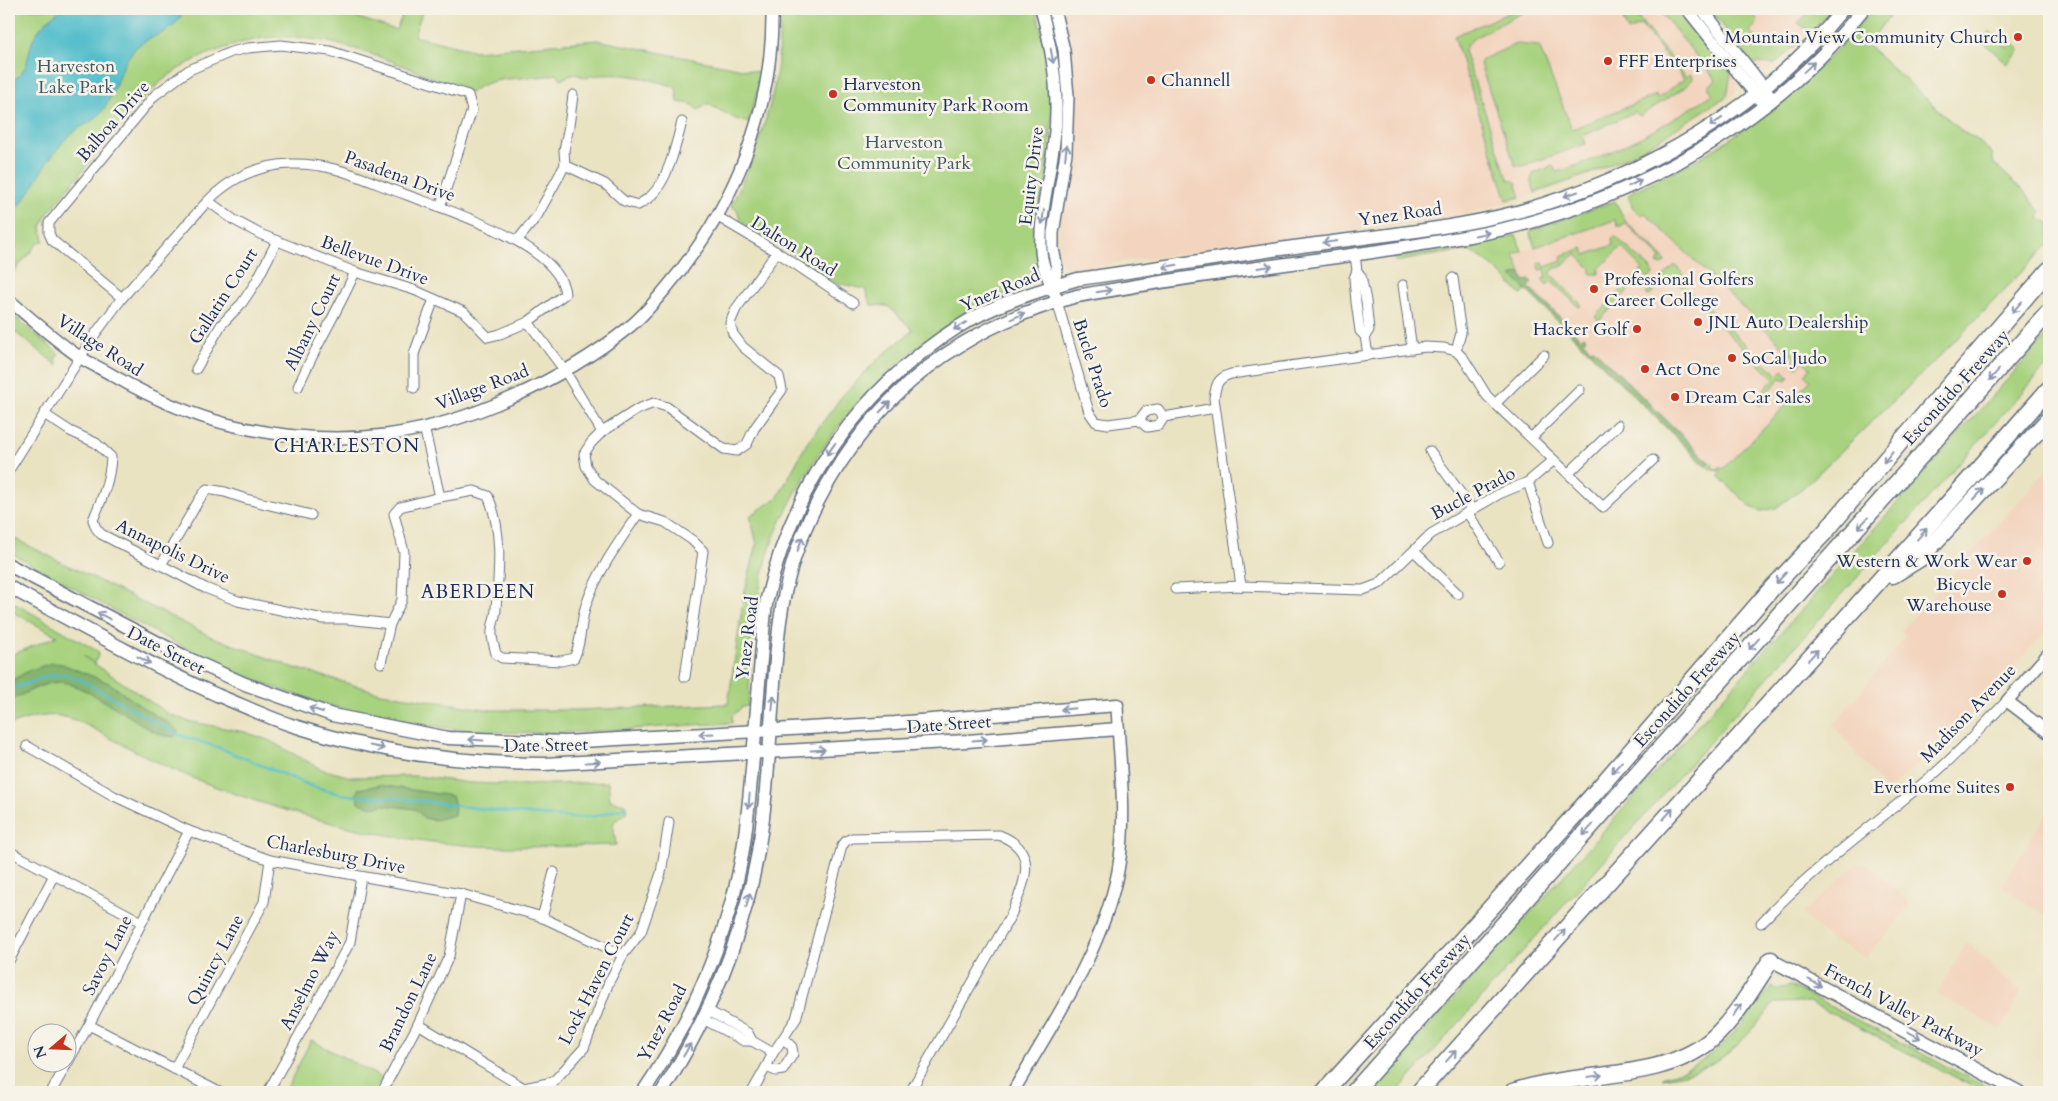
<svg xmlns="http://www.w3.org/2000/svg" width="2058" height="1101" font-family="Cardo,serif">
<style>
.built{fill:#f3d4be}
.green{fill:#a7d27e;stroke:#61806e}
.forest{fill:#85b46d;stroke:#507266}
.water{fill:#52becb;stroke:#367694}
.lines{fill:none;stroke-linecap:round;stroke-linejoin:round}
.stream{stroke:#52becb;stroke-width:2.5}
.minor-casing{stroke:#636e81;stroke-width:11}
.tertiary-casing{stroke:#636e81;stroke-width:14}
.secondary-casing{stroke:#636e81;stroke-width:15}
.motorway-casing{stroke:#636e81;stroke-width:19}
.minor{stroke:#fff;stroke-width:9}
.tertiary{stroke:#fff;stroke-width:11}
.secondary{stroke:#fff;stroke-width:12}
.motorway{stroke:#fff;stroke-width:16}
.oneway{stroke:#8d97ae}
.poi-dot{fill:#c8321e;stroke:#f7f3e8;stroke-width:2}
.labels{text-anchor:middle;stroke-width:5;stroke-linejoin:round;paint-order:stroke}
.poi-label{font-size:18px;fill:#1b2f5e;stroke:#f7f3e8;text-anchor:start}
.park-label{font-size:18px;fill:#3e5866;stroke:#f7f3e8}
.street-label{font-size:18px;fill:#1b2f5e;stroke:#f7f3e8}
.neighbourhood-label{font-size:19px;letter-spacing:1px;fill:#1b2f5e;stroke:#f7f3e8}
</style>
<rect width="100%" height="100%" fill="#f7f3e8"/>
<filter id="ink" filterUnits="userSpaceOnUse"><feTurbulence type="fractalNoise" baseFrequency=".02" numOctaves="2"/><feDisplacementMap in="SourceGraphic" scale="10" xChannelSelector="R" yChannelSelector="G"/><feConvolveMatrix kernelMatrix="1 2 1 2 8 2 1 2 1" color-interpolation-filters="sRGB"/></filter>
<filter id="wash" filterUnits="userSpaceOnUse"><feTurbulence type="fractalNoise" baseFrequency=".0096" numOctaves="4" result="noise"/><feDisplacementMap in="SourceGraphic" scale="20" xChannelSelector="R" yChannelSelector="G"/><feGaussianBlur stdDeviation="1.12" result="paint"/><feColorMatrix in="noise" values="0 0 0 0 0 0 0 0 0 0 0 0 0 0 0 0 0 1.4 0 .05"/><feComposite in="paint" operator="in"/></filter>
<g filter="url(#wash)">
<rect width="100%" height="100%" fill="#eae3c2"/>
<g class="built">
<polygon points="1058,9 1680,9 1732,73 1737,80 1737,87 1735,93 1678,131 1640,153 1594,174 1537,194 1454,217 1125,261 1075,270 1066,269 1062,265 1056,248 1068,165"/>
<polygon points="1710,9 1833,9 1813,31 1807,31 1798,40 1799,42 1775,64 1777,67 1767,72 1761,72 1753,65"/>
<polygon points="1645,206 1816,374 1721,471 1712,470 1701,462 1496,259 1585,230 1615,219 1633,208"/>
<polygon points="2049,468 2049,628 1983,702 1932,753 1886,790 1833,725 1906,636 1901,631"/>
<polygon points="2049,810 2049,918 2001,886"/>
<polygon points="1857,864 1871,866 1911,905 1866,958 1828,937 1802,914"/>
<polygon points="1967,942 2011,983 2022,991 2001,1030 1937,994"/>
</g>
<g class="green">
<path d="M13,9H331L396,30L405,9H423L414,36L476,51L597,40L762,73L749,123L736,119L708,104L698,110L691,104L678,102L676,87C642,77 626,72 590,76L588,78L575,74L561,79L557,74C529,81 493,73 470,93C419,72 348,40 294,37C266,35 241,42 216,51C190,60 164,76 146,96C111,132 81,174 48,213L41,227L44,241L38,243L9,278V16Z"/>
<path d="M779,9H1036L1049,65L1052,119L1039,266L1033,268L1026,279L1028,285C1011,292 992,299 976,308C901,351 844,408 801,483C790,503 779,523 771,545C754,597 751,651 748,706L742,707L732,716V723C655,726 576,736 499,732C420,729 333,711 260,682C173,646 91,597 9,552V536L210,636L292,667L381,693L491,710H578L728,704L744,595L757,544L750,516L778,497L807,443L843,395L877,360L913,330L888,306L871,305L865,289L837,283L826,278L789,252L737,222L740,218C738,212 737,209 731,206C750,167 767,125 775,82C780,58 779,33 779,9Z"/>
<polygon points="1518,9 1529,9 1474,38 1467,44 1464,51 1505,171 1509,180 1516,182 1521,197 1507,200 1454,36"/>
<polygon points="1618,9 1631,9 1686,77 1690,74 1693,79 1685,87 1640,116 1634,112 1583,136 1586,144 1522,166 1515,165 1480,64 1483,59 1516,44 1539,46 1572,129 1656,95 1657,99 1684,79 1641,25 1628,31"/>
<path d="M1658,9H1678L1731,73L1727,96L1640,151L1594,172L1535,193L1531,179L1534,173L1553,166L1556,172C1613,156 1664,126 1713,94L1708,87L1716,80Z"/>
<polygon points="1710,9 1753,9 1758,23 1750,31 1769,52 1790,33 1799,42 1775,64 1756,63 1753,65"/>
<polygon points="1812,9 1833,9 1811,32 1798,23"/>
<path d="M1873,9H1895L1867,45L1963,132L1976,139L1992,153L1994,164L2021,188L2041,212L2039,218L2049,223V244L1945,351L1804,487L1776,508L1761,511L1751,507L1718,476L1721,471L1712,470L1705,465L1709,462L1713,464L1712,467L1718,470L1720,467L1723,469L1810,381L1805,375L1810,368L1803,361L1797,367L1792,364L1795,358L1645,213L1641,216L1633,208L1628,196L1631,192C1662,177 1694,163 1722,144C1779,106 1830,62 1873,9Z"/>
<polygon points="1990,31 2007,48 2012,43 2020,50 2007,64 1981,40"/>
<polygon points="1615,201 1626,222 1662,256 1665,262 1662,265 1657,263 1661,258 1625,223 1621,226 1618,226 1615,220 1535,247 1530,234 1532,230"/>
<path d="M1516,235L1522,251L1514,254L1521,273L1512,276L1526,290L1521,295C1507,280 1490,260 1470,252C1464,249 1407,259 1397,262L1392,258L1451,249Z"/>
<polygon points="1616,237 1650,268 1653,274 1649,279 1644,274 1599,321 1595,317 1643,269 1621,247 1599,269 1599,274 1591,274 1591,269 1576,254 1559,268 1557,267 1550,273 1582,305 1579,307 1551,281 1547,285 1542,279 1547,277 1545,269 1540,270 1538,263 1543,262 1545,267 1562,261 1561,256 1583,248 1585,255 1611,246 1613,245 1612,238"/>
<polygon points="1675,265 1687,278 1682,284 1778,375 1783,370 1789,376 1786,380 1781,378 1760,399 1762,404 1760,406 1754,400 1774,379 1674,280 1669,285 1664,281 1649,296 1646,294"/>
<polygon points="9,312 59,354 56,358 58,366 9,327"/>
<polygon points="2049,333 2049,363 1397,1092 1370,1092"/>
<path d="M9,600L99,652L95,664L83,656L167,713L187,721L245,732L268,740L321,769L351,777L416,776L470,783L526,785L608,782L610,800L625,804L627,811L613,823L616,845C578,846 540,847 502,847C402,845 301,819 208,784C175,772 143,755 112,739C96,730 78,719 60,716C43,714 25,719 9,725V656L57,636L9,610Z"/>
<path d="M1771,986L1776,989L1791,986L1996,1092H1984L1809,1002L1774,1003C1740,1046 1719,1071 1662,1078L1664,1076C1715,1065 1741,1025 1771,986Z"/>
<polygon points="311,1040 382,1078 373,1092 285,1092"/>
</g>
<g class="forest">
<polygon points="1521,273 1524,281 1530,280 1532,283 1529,287 1581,338 1584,336 1586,338 1584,341 1590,349 1593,348 1709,462 1705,465 1701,462 1512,276"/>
<path d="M52,663L62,664L109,683L142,707L172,725L178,731L174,737L164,736L151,730C132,719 78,681 59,682C42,683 24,694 9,701V682L30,670Z"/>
<polygon points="380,785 452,796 455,806 454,815 434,820 424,818 415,809 383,805 372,807 360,803 356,796 358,789"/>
</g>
<path class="water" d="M62,9H184C172,40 151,30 133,51C118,68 116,93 102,111C96,121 84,124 75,131C67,136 60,146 54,153C38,172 30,200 9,214V83C31,69 25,61 33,40C38,27 51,17 62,9Z"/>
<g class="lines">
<polyline class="stream" points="9,690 48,676 64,674 83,681 176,734 220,748 314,787 341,794 356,796 396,798 507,812 573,818 596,816 626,807"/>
</g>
</g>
<g filter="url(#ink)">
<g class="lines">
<g class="minor-casing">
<g id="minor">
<path d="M565,165L605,184L624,201L638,205C642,202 647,200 651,196C668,180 676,145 682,122"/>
<polyline points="718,217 777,252 853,303"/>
<polyline points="517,241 537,216 565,165 564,150 569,126 573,95"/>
<polyline points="1355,254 1357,271 1361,276 1366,301 1369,330 1365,336"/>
<polyline points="1357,271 1354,278 1356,302 1360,331 1365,336 1368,355 1425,347 1444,348 1456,351 1464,359 1487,396 1603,507 1653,460"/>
<polyline points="1453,278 1461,333 1456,351"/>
<polyline points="1403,285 1412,349"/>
<polyline points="122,298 52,240 49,233 49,223 155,95 189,70 231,52 248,48 281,45 330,51 468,95 472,110 440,207"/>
<polyline points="1057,301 1089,412 1096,422 1108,424 1139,420 1146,411 1158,409 1164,417 1215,408"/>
<polyline points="528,322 565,371 602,432"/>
<polyline points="196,369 221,325 242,303 256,282 277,241"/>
<path d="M298,387C315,347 338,311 355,272"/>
<polyline points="414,388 414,354 434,299"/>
<polyline points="1495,404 1544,355"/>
<path d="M44,414L70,431L96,443L111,457C110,480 102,499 93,520L96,528L101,534L205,588L238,601L323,619H347L390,624"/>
<polyline points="1139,420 1147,427 1159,425 1164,417"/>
<polyline points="424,427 440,497"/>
<polyline points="1531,438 1580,390"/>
<polyline points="1430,451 1472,509"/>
<path d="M9,470L93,337L122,298L204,205C227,180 257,165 291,164C337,163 366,181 407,195C447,210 561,245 565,294L528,322L500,334L488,337L464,312L414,290L355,272L260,234L234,220L208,201"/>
<polyline points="1568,474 1618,425"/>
<polyline points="1528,482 1548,543"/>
<polyline points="1467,512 1499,562"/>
<polyline points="1414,551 1458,594"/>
<polyline points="161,565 199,500 207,489 225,492 246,499 311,515"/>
<path d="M1241,586L1214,398C1216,385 1217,378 1231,374L1368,355"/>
<polyline points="1175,589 1241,586 1363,590 1379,584 1431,534 1499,494 1528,482 1554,460"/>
<path d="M381,663L390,624L402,600L404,552L394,514L400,507L440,497L474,491L488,496C503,530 499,571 496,608C496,617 491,626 492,635C492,641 495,648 496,654L502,658L561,661L574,658C582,643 580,622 586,605C597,572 619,542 638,514"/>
<polyline points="685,677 703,551 692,540 665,522 638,514 595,480 586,466 584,454 591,443 602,432 638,409 654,403 667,407 724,449 737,451 747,444 754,429 782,390 779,376 743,347 733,334 730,323 736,309 777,252"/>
<polyline points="27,746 114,796 189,831 270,860 461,894 539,916 623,955"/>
<polyline points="9,851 142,922"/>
<polyline points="542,918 554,872"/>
<path d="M1761,923C1813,867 1876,824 1934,774C1960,752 1983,725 2007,701"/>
<polyline points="9,961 54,875"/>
<path d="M707,1010L748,1033L752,1041L773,1053L796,1019L842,846L846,841L852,838L999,835C1042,851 1023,885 1011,915L910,1092"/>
<polyline points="703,1019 744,1041 752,1041"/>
<polyline points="418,1024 524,1088 553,1082 584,1048 609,982 623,955 641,932 661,873 669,822"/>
<polyline points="89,1025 219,1092"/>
<polyline points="773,1053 766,1067 776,1071 783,1070 793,1054 792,1047 784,1039"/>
<polyline points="174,1069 264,902 270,860"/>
<polyline points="51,1092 89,1025 189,831"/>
<polyline points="268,1092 350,942 361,877"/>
<polyline points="382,1092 418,1024 449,956 461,894"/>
<polyline points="752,1092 766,1067"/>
</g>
</g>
<g class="tertiary-casing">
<g id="tertiary">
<path d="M1041,9C1053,52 1060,96 1054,141C1050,177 1039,214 1041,251C1042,270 1052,283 1057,301"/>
<polyline points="1687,9 1764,105"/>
<polyline points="1702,9 1772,98"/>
<polyline points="1053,287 1057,268 1053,249 1053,233 1066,153 1068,96 1064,50 1054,9"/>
<path d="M9,300C31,319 54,339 78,356C89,363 102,369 114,376C152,398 192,416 235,426C283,437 337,441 386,435C468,424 563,380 628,328C643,317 655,301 667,287C733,210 774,110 772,9"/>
<polyline points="2049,653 2007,701 2049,733"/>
<path d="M1013,1092C1053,1022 1102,952 1118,871C1128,817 1119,760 1117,705"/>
</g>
</g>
<g class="secondary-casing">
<g id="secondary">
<polyline points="9,565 187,658 245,684 332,715 448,738 565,742 895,723 1117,705"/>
<path d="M9,587C77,624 146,663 217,695C242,705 266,717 291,725C373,752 458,763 544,764L967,741L1118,729"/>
<polyline points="1771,960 2019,1092"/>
<path d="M643,1092C695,1016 736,919 746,827C753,771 756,715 761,659C763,639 763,618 767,599C793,485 859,390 958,327C994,304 1037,291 1078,279C1152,269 1227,256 1302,246C1373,236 1447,230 1517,212C1640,178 1762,109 1843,9"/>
<path d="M662,1092C712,1013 748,926 761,833C771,763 771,692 780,621C795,510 866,402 962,344C998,322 1037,307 1077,296C1175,278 1274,266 1372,252C1428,243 1484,236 1538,220C1662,184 1783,111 1863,9"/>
</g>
</g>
<g class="motorway-casing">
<g id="motorway">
<polyline points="1893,575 1919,559 2049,419"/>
<polyline points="1324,1092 1592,796 1773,587 1826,531 1902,440 2049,270"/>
<polyline points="1354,1092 2049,312"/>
<path d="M1419,1092C1629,857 1842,626 2049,389"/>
<path d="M1513,1092C1575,1070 1660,1083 1711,1040C1736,1018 1753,987 1771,960"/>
</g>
</g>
<use href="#minor" class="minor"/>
<use href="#tertiary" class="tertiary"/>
<use href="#secondary" class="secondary"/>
<use href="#motorway" class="motorway"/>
</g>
<defs><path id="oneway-shaft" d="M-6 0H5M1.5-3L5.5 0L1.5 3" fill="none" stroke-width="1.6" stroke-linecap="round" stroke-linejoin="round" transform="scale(1.25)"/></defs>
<g class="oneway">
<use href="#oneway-shaft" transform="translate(1052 56) rotate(80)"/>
<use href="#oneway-shaft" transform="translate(1809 67) rotate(-43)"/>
<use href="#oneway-shaft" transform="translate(1716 122) rotate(147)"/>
<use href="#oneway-shaft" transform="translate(1066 152) rotate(-83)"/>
<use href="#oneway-shaft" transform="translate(1635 183) rotate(-26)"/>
<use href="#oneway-shaft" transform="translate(1571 194) rotate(161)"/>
<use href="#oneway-shaft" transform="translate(1043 217) rotate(98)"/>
<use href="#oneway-shaft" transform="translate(1482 234) rotate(-11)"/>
<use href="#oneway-shaft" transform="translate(1330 242) rotate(172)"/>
<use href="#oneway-shaft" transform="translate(1170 266) rotate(171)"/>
<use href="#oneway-shaft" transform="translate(1265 267) rotate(-8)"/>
<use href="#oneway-shaft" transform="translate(1104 291) rotate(-10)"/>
<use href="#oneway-shaft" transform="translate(2017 307) rotate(131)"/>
<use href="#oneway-shaft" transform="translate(1018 316) rotate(-24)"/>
<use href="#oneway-shaft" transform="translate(960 326) rotate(149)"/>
<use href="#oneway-shaft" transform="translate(1994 375) rotate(132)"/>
<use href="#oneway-shaft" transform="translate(885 407) rotate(-45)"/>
<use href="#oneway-shaft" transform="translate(831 449) rotate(126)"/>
<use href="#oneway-shaft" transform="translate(1888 457) rotate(129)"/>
<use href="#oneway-shaft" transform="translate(1979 494) rotate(-47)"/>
<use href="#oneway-shaft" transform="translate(1863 523) rotate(132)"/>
<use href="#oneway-shaft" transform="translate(1922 534) rotate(-49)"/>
<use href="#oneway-shaft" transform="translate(800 544) rotate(-70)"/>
<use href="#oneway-shaft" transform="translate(1781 578) rotate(133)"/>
<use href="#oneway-shaft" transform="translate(104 616) rotate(-152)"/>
<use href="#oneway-shaft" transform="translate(1754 644) rotate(132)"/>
<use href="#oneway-shaft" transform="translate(1813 655) rotate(-48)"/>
<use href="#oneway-shaft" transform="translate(144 660) rotate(28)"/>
<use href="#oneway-shaft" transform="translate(773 703) rotate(-85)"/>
<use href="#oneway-shaft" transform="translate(1068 709) rotate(175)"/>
<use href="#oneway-shaft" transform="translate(316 710) rotate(-162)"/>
<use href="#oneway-shaft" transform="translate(706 734) rotate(177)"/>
<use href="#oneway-shaft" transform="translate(476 740) rotate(-176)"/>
<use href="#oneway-shaft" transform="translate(980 740) rotate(-4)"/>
<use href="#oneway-shaft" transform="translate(377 747) rotate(12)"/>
<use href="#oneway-shaft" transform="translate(818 750) rotate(-3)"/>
<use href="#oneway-shaft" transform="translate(593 762) rotate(-3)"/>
<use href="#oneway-shaft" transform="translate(1617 767) rotate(131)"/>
<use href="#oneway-shaft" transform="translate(749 801) rotate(95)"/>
<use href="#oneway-shaft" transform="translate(1668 814) rotate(-48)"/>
<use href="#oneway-shaft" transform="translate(1588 830) rotate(132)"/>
<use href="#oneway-shaft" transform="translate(748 900) rotate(-76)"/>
<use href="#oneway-shaft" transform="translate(1560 935) rotate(-48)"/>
<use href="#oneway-shaft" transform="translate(1815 983) rotate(28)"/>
<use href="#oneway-shaft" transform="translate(1737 1010) rotate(-55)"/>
<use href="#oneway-shaft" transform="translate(1914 1035) rotate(28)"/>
<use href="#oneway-shaft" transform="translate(687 1050) rotate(-60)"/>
<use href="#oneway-shaft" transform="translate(1451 1056) rotate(-48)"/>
<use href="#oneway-shaft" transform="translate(1595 1076) rotate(-8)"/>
</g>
</g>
<g class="poi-dot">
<circle cx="2018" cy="37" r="5"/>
<circle cx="1608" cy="61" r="5"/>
<circle cx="1151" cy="80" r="5"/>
<circle cx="833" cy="94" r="5"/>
<circle cx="1594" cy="289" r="5"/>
<circle cx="1698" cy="322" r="5"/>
<circle cx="1637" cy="329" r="5"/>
<circle cx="1732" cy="358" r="5"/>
<circle cx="1645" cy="369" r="5"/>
<circle cx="1675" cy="397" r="5"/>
<circle cx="2027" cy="561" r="5"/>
<circle cx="2002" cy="594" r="5"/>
<circle cx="2010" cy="787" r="5"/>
</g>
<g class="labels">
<g class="poi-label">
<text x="2008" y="43" text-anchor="end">Mountain View Community Church</text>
<text x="1618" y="67">FFF Enterprises</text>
<text x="1161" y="86">Channell</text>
<text x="843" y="90">Harveston<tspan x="843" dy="21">Community Park Room</tspan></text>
<text x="1604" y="285">Professional Golfers<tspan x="1604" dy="21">Career College</tspan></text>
<text x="1708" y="328">JNL Auto Dealership</text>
<text x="1627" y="335" text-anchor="end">Hacker Golf</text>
<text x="1742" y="364">SoCal Judo</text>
<text x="1655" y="375">Act One</text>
<text x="1685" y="403">Dream Car Sales</text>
<text x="2017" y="567" text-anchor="end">Western &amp; Work Wear</text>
<text x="1992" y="590" text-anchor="end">Bicycle<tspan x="1992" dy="21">Warehouse</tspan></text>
<text x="2000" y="793" text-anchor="end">Everhome Suites</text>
</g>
<g class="park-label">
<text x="76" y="72">Harveston<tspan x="76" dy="21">Lake Park</tspan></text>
<text x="904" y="148">Harveston<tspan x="904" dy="21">Community Park</tspan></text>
</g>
<g class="street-label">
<text transform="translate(113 121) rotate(-49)" y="6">Balboa Drive</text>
<text transform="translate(400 176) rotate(20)" y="6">Pasadena Drive</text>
<text transform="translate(1031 176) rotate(-83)" y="6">Equity Drive</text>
<text transform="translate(1400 214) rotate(-8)" y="6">Ynez Road</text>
<text transform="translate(794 246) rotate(32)" y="6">Dalton Road</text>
<text transform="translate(375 260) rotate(20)" y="6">Bellevue Drive</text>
<text transform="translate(1000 290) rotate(-23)" y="6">Ynez Road</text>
<text transform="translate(223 296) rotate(-57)" y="6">Gallatin Court</text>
<text transform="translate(312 322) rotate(-64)" y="6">Albany Court</text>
<text transform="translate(100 345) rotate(33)" y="6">Village Road</text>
<text transform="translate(1093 363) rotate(72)" y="6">Bucle Prado</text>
<text transform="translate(482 387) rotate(-21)" y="6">Village Road</text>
<text transform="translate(1956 387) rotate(-48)" y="6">Escondido Freeway</text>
<text transform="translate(1473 493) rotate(-28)" y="6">Bucle Prado</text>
<text transform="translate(173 551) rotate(26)" y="6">Annapolis Drive</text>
<text transform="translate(747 638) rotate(-83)" y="6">Ynez Road</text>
<text transform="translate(166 650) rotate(27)" y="6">Date Street</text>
<text transform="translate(1687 689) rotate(-48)" y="6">Escondido Freeway</text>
<text transform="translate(1968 713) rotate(-46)" y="6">Madison Avenue</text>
<text transform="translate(949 724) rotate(-4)" y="6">Date Street</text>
<text transform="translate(546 745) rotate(-1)" y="6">Date Street</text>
<text transform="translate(336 854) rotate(11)" y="6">Charlesburg Drive</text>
<text transform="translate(107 955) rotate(-63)" y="6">Savoy Lane</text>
<text transform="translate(215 960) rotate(-62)" y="6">Quincy Lane</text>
<text transform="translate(596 979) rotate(-63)" y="6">Lock Haven Court</text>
<text transform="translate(309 980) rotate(-63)" y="6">Anselmo Way</text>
<text transform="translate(1417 991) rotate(-48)" y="6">Escondido Freeway</text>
<text transform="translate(408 1002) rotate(-64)" y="6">Brandon Lane</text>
<text transform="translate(1904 1010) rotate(28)" y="6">French Valley Parkway</text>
<text transform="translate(662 1023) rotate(-62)" y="6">Ynez Road</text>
</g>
<g class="neighbourhood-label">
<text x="347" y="452">CHARLESTON</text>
<text x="478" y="598">ABERDEEN</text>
</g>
</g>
<rect width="2058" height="1101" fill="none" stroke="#f7f3e8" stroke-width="30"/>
<g transform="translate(52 1048) rotate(251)"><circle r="24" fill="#f7f3e8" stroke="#9fa5b1"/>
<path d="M0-4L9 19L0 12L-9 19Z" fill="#c8321e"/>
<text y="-8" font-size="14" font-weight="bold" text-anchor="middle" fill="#1b2f5e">N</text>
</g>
</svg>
